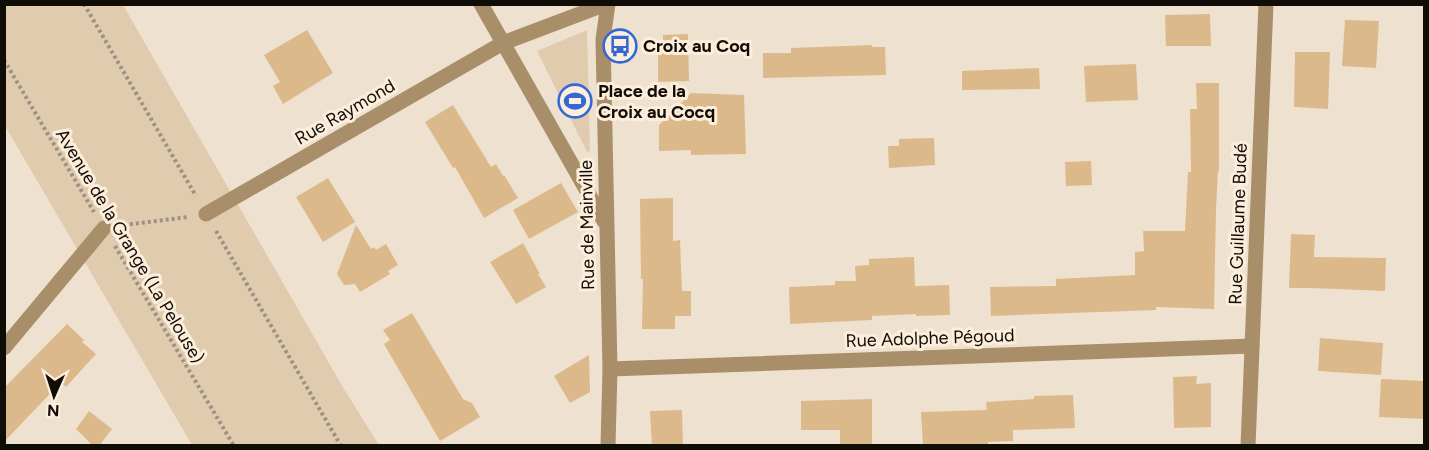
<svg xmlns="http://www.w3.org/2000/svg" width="1429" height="450" font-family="Figtree,sans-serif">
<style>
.green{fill:#e1cbae}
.building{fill:#dcb98b}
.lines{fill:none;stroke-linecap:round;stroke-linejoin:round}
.path{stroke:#9c9284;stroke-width:4;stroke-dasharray:3 3;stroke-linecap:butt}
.minor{stroke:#a98e6a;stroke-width:15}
.labels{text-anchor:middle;stroke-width:6;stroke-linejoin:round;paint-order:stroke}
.poi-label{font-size:18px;font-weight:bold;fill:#100c06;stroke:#fdeedc;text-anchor:start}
.street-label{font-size:18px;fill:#100c06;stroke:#fdeedc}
</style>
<rect width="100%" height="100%" fill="#efe1cf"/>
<g class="green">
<polygon points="4,5 123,5 344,389 379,445 192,445 5,126"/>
<polygon points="587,30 590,151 587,152 537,51"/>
</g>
<g class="building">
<polygon points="1210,14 1211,46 1166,46 1165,15"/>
<polygon points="1345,20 1379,21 1376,68 1342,66"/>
<polygon points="307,30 333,73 283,104 273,86 280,82 264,55"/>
<polygon points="688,34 689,81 658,82 658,52 663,52 663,35"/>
<polygon points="872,45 872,47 885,47 886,75 763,78 763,53 791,53 791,48"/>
<polygon points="1295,52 1330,52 1328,109 1294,107"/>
<polygon points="1136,64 1138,100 1086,102 1084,66"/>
<polygon points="1039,68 1040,89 962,90 962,71"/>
<polygon points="1196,83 1219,83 1219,171 1218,171 1216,209 1214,309 1156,307 1156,310 991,316 990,287 1056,286 1056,279 1135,275 1135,252 1144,251 1143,231 1185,231 1188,172 1191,172 1190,109 1197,109"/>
<polygon points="691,93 744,95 746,154 691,155 691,150 659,151 659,125"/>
<polygon points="453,105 491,167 496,164 503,176 504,175 518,198 484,218 455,167 453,168 425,122"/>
<polygon points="934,138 935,165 889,168 888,146 899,146 899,139"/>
<polygon points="1091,161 1092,185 1066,186 1065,162"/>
<polygon points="328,178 355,222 323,242 296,197"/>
<polygon points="561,183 578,212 529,239 513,210"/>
<polygon points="673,198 673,241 680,240 682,291 691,291 691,316 675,316 675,329 642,329 643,279 641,279 640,199"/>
<polygon points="356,225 371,249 374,247 376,250 386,244 398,265 388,271 390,274 360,292 355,284 344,285 337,274"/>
<polygon points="1291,234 1315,235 1314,257 1386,258 1385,291 1311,288 1289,288"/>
<polygon points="523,243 540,274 538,274 546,287 516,304 490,262"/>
<polygon points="914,257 915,286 949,285 950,315 916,316 916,314 872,316 872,320 790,324 789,287 835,285 835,281 856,281 855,266 869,265 869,259"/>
<polygon points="412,313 463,399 472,403 480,417 440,441 384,344 390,340 383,330"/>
<polygon points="67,324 84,340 82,342 96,354 66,387 61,382 4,442 4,388"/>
<polygon points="1320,338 1383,343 1381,375 1318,371"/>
<polygon points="589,355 590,392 570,403 554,376"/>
<polygon points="1197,376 1196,384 1211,383 1211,427 1174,428 1173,377"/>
<polygon points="1381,379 1425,381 1425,419 1379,417"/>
<polygon points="1073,395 1075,428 1013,430 1013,441 988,442 988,446 923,446 921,412 987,410 986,402 1034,399 1034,396"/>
<polygon points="872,399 872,444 840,446 840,430 801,430 801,401"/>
<polygon points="682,410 683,446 652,446 650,411"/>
<polygon points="89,411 112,429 99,446 93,446 76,429"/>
</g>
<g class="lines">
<g class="path">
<polyline points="84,4 196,196"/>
<polyline points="4,60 94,212"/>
<polyline points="124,225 188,217"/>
<polyline points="216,231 341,446"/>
<polyline points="115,246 234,446"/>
</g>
<g class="minor">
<polyline points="481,4 604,221"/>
<polyline points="608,4 603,39 610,369 608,446"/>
<polyline points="206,214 503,43 606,4"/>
<polyline points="4,348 104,228"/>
<polyline points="610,369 1252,346"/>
<polyline points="1248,446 1266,4"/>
</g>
</g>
<defs>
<g id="bus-ring" transform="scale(1.725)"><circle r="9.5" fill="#fdeedc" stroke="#3468d7" stroke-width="1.5"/><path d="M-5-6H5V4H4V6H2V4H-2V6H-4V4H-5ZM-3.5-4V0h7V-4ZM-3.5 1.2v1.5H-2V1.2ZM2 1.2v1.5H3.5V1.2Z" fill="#3468d7"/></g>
<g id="stadium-ring" transform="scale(1.725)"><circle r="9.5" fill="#fdeedc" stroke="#3468d7" stroke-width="1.5"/><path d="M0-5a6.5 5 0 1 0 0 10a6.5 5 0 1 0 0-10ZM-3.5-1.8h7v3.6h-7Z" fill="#3468d7"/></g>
</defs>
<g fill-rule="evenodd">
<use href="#bus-ring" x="620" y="46"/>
<use href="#stadium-ring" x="575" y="101"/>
</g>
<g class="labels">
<g class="poi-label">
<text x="643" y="52">Croix au Coq</text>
<text x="598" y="97">Place de la<tspan x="598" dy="21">Croix au Cocq</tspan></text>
</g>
<g class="street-label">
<text transform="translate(345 112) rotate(-30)" y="6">Rue Raymond</text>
<text transform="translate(1238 224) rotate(-88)" y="6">Rue Guillaume Budé</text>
<text transform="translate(587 225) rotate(-91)" y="6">Rue de Mainville</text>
<text transform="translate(130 246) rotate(59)" y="6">Avenue de la Grange (La Pelouse)</text>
<text transform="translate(930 338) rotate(-2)" y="6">Rue Adolphe Pégoud</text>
</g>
</g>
<rect width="1429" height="450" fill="none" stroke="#100c06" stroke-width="12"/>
<g transform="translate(54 396) rotate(183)" stroke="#fdeedc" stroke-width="4.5" paint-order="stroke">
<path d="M0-4.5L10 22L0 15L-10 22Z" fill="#100c06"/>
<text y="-9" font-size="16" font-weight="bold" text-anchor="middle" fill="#100c06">N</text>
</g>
</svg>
